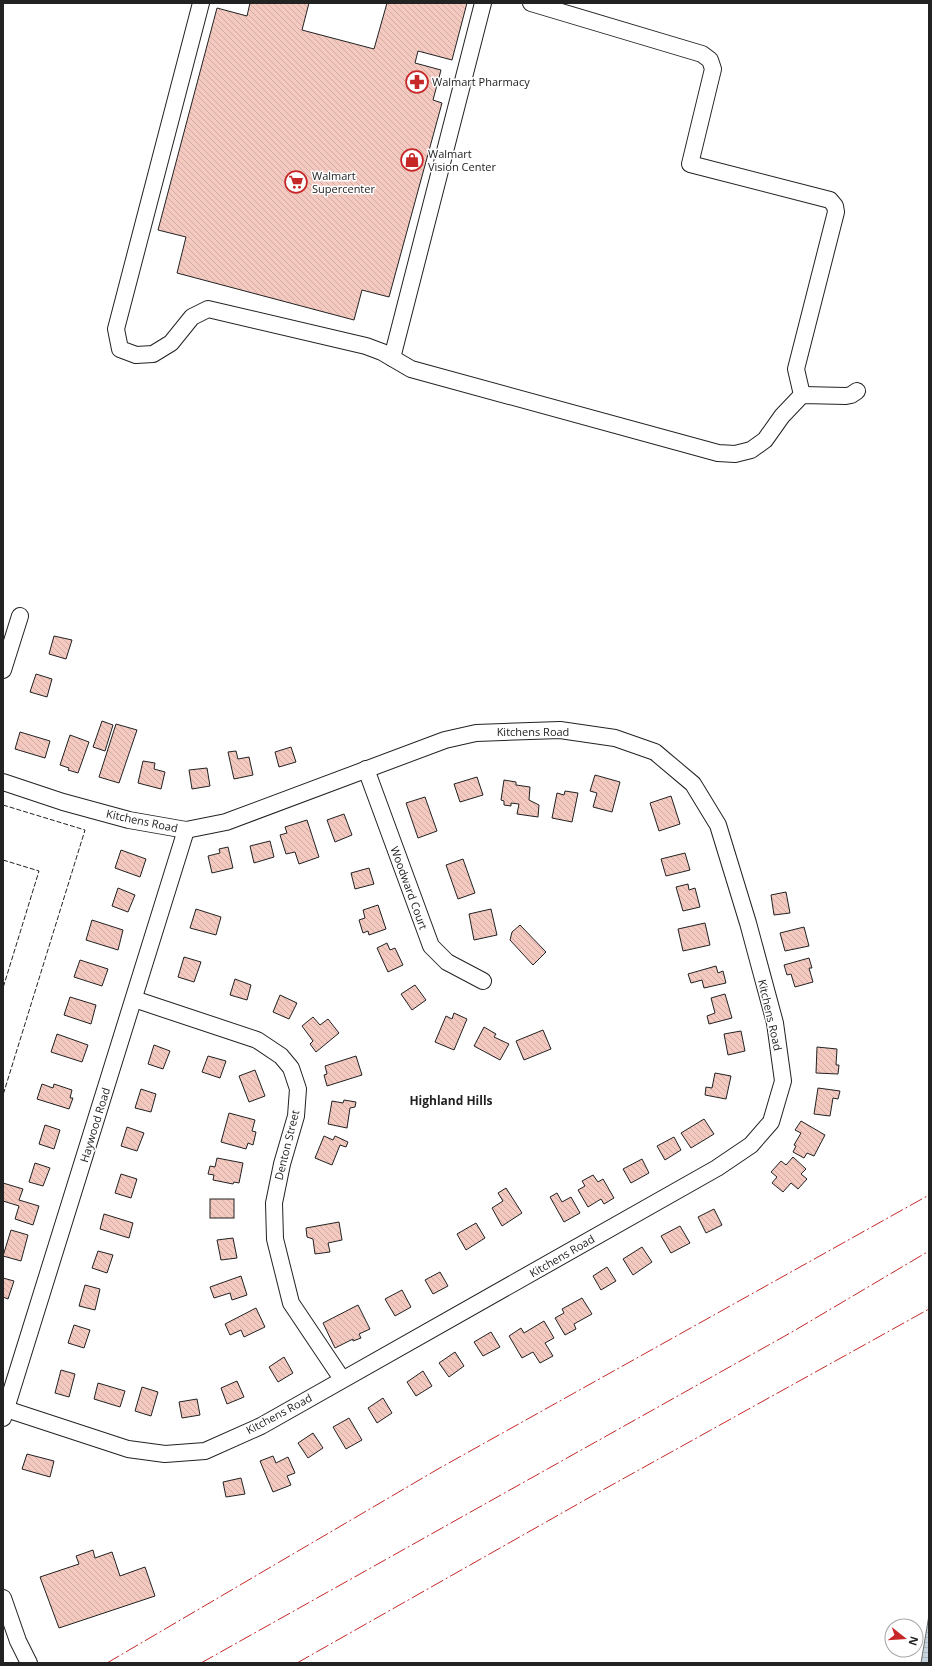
<svg xmlns="http://www.w3.org/2000/svg" width="932" height="1666" font-family="'Open Sans',sans-serif">
<style>
.water{fill:url(#water-rules);stroke:#6f6f6f}
.building{fill:url(#building-back-hatch);stroke:#222}
.lines{fill:none;stroke-linecap:round;stroke-linejoin:round}
.minor-casing{stroke:#222;stroke-width:18}
.minor{stroke:#fff;stroke-width:16}
.fence{stroke:#222;stroke-width:1;stroke-dasharray:5 2;stroke-linecap:butt}
.power{stroke:#c62828;stroke-width:1;stroke-dasharray:14 3 2 3;stroke-linecap:butt}
.labels{text-anchor:middle;stroke-width:3;stroke-linejoin:round;paint-order:stroke}
.poi-label{font-size:11px;fill:#222;stroke:#fff;text-anchor:start}
.street-label{font-size:11px;fill:#222;stroke:#fff}
.neighbourhood-label{font-size:12px;font-weight:bold;fill:#222;stroke:#fff}
</style>
<defs>
<pattern id="water-rules" width="6" height="5" patternUnits="userSpaceOnUse"><rect width="6" height="5" fill="#c7d3dd"/><path d="M0 2.5h6" fill="none" stroke="#abb5bd"/></pattern>
<pattern id="building-back-hatch" width="6" height="6" patternUnits="userSpaceOnUse"><rect width="6" height="6" fill="#f3c9c0"/><path d="M-1 5l2 2M0 0l6 6M5-1l2 2" fill="none" stroke="#d0aca5"/></pattern>
</defs>
<rect width="100%" height="100%" fill="#fff"/>
<polygon class="water" points="929,1615 929,1663 921,1663"/>
<g class="building">
<polygon points="250,3 309,3 302,30 374,49 387,3 467,3 452,60 418,51 415,63 441,70 433,100 442,103 389,297 362,290 354,320 177,273 186,237 158,230 217,8 247,16"/>
<polygon points="54,636 72,640 66,659 49,654"/>
<polygon points="36,674 52,679 47,697 30,692"/>
<polygon points="102,721 113,725 105,751 93,747"/>
<polygon points="116,724 137,730 119,783 99,777"/>
<polygon points="20,732 50,741 45,758 15,749"/>
<polygon points="70,735 89,742 78,773 68,770 69,768 60,765"/>
<polygon points="291,747 296,762 279,767 275,752"/>
<polygon points="236,751 238,759 249,757 253,775 234,779 228,752"/>
<polygon points="143,761 155,763 154,769 165,772 161,789 138,783"/>
<polygon points="207,768 210,786 192,789 189,770"/>
<polygon points="595,775 620,782 612,812 593,807 597,793 590,791"/>
<polygon points="477,777 483,795 460,802 454,784"/>
<polygon points="504,780 516,782 516,785 530,787 529,800 539,805 538,817 517,814 519,804 511,803 511,806 504,805 504,801 501,800"/>
<polygon points="565,791 578,793 572,822 552,818 557,793 564,795"/>
<polygon points="671,796 680,824 659,831 650,803"/>
<polygon points="425,797 437,831 418,838 406,803"/>
<polygon points="344,814 352,835 335,842 327,820"/>
<polygon points="307,820 319,857 299,864 295,852 286,854 280,835 287,833 285,827"/>
<polygon points="270,841 274,857 254,863 250,846"/>
<polygon points="228,847 233,868 212,873 208,856 220,853 219,849"/>
<polygon points="121,850 146,859 140,877 115,868"/>
<polygon points="685,853 690,870 666,876 661,859"/>
<polygon points="463,859 475,893 458,899 446,865"/>
<polygon points="369,868 374,884 355,889 351,873"/>
<polygon points="688,884 689,890 695,888 700,907 683,911 676,887"/>
<polygon points="118,888 135,895 128,912 112,906"/>
<polygon points="786,892 790,913 774,915 771,895"/>
<polygon points="378,905 386,929 369,935 368,931 363,933 359,920 365,918 363,910"/>
<polygon points="196,909 221,917 216,935 190,928"/>
<polygon points="491,909 497,935 474,940 469,914"/>
<polygon points="92,920 123,930 118,950 86,940"/>
<polygon points="705,923 710,945 683,951 678,929"/>
<polygon points="520,925 546,952 533,965 510,940 512,932"/>
<polygon points="804,927 809,946 785,951 780,933"/>
<polygon points="387,943 390,950 395,948 403,965 388,972 377,948"/>
<polygon points="184,957 201,962 194,982 178,977"/>
<polygon points="809,958 812,968 809,968 813,982 795,987 791,974 787,975 784,965"/>
<polygon points="80,960 108,969 102,986 74,977"/>
<polygon points="716,966 718,973 723,971 726,983 704,988 702,980 691,983 688,974"/>
<polygon points="235,979 251,985 247,1000 230,995"/>
<polygon points="415,985 426,1000 412,1010 401,994"/>
<polygon points="725,994 732,1018 709,1024 707,1016 715,1013 711,998"/>
<polygon points="280,995 297,1003 289,1019 273,1012"/>
<polygon points="70,997 96,1005 91,1024 64,1015"/>
<polygon points="454,1013 467,1019 454,1050 435,1042 446,1016 452,1019"/>
<polygon points="313,1017 320,1025 328,1019 339,1033 316,1052 310,1044 313,1041 302,1026"/>
<polygon points="484,1027 496,1034 494,1037 509,1044 500,1060 474,1046"/>
<polygon points="543,1030 551,1049 524,1060 516,1041"/>
<polygon points="741,1031 745,1051 728,1055 724,1034"/>
<polygon points="57,1034 88,1045 82,1062 51,1052"/>
<polygon points="154,1045 170,1051 163,1069 148,1064"/>
<polygon points="817,1047 837,1049 836,1065 839,1065 838,1074 816,1073"/>
<polygon points="208,1056 226,1061 220,1078 202,1072"/>
<polygon points="356,1056 362,1075 327,1086 324,1075 327,1074 325,1066"/>
<polygon points="255,1070 265,1096 249,1102 239,1076"/>
<polygon points="715,1073 731,1076 726,1099 705,1095 706,1087 712,1088"/>
<polygon points="42,1084 53,1088 54,1084 72,1090 70,1098 73,1098 69,1109 37,1099"/>
<polygon points="818,1088 840,1091 838,1099 833,1098 830,1116 814,1114"/>
<polygon points="141,1089 156,1094 151,1112 135,1108"/>
<polygon points="344,1100 356,1102 355,1107 350,1108 347,1128 328,1124 332,1101 343,1103"/>
<polygon points="229,1113 255,1120 252,1131 256,1132 253,1145 248,1143 246,1149 221,1142"/>
<polygon points="704,1119 714,1134 691,1148 681,1133"/>
<polygon points="801,1121 825,1135 814,1156 807,1153 804,1158 793,1152 796,1146 794,1145 801,1133 795,1130"/>
<polygon points="45,1125 60,1130 54,1149 39,1144"/>
<polygon points="127,1127 144,1133 137,1151 121,1146"/>
<polygon points="324,1136 333,1140 335,1136 348,1142 346,1147 340,1145 332,1165 315,1158"/>
<polygon points="674,1137 681,1150 665,1160 657,1146"/>
<polygon points="793,1157 806,1169 801,1174 807,1179 798,1189 791,1183 783,1192 772,1183 777,1177 771,1172 781,1161 786,1165"/>
<polygon points="217,1158 243,1163 239,1183 234,1182 233,1184 213,1180 214,1175 208,1174 210,1166 215,1167"/>
<polygon points="642,1159 649,1173 631,1183 623,1169"/>
<polygon points="35,1163 50,1168 43,1186 29,1182"/>
<polygon points="121,1174 137,1179 131,1198 115,1193"/>
<polygon points="593,1175 598,1182 603,1179 614,1198 604,1204 601,1199 588,1207 578,1190 585,1186 582,1181"/>
<polygon points="3,1183 23,1189 19,1200 39,1206 33,1225 15,1219 19,1206 3,1201"/>
<polygon points="506,1188 522,1213 502,1226 492,1208 503,1201 498,1193"/>
<polygon points="557,1193 562,1202 571,1197 580,1213 564,1222 550,1197"/>
<rect x="210" y="1199" width="24" height="19"/>
<polygon points="714,1209 722,1225 706,1233 698,1217"/>
<polygon points="104,1214 133,1223 129,1238 100,1229"/>
<polygon points="339,1222 342,1240 328,1243 330,1252 315,1254 313,1239 307,1237 306,1228"/>
<polygon points="476,1223 485,1238 466,1250 457,1234"/>
<polygon points="680,1226 690,1243 671,1253 661,1236"/>
<polygon points="11,1230 28,1235 21,1261 3,1256"/>
<polygon points="233,1238 237,1258 221,1260 217,1240"/>
<polygon points="642,1247 652,1262 633,1275 623,1259"/>
<polygon points="98,1251 113,1255 107,1273 92,1268"/>
<polygon points="607,1267 616,1281 601,1290 593,1276"/>
<polygon points="440,1272 448,1286 433,1294 425,1280"/>
<polygon points="241,1276 247,1295 232,1300 230,1293 214,1298 210,1287"/>
<polygon points="3,1278 14,1281 8,1299 3,1297"/>
<polygon points="85,1285 100,1289 95,1310 79,1306"/>
<polygon points="402,1290 411,1307 395,1316 385,1299"/>
<polygon points="582,1298 592,1314 574,1324 576,1329 565,1335 555,1318 564,1313 562,1309"/>
<polygon points="358,1305 370,1329 359,1334 361,1338 353,1341 353,1339 335,1348 323,1323"/>
<polygon points="256,1308 265,1327 244,1337 241,1330 230,1335 225,1324"/>
<polygon points="544,1321 554,1338 545,1343 553,1356 540,1363 533,1352 522,1358 509,1336 521,1328 524,1333"/>
<polygon points="74,1325 90,1330 84,1348 68,1343"/>
<polygon points="491,1332 500,1347 483,1356 474,1342"/>
<polygon points="455,1352 464,1366 449,1377 439,1363"/>
<polygon points="284,1357 293,1373 278,1382 269,1367"/>
<polygon points="61,1370 75,1374 69,1397 55,1393"/>
<polygon points="423,1371 432,1386 416,1396 407,1382"/>
<polygon points="237,1381 244,1397 227,1404 221,1388"/>
<polygon points="98,1383 125,1391 120,1407 94,1399"/>
<polygon points="142,1387 158,1392 151,1416 135,1411"/>
<polygon points="383,1398 392,1413 377,1423 368,1408"/>
<polygon points="197,1399 200,1415 182,1418 179,1402"/>
<polygon points="349,1418 362,1440 346,1449 333,1427"/>
<polygon points="313,1433 323,1448 308,1458 298,1443"/>
<polygon points="27,1454 54,1461 50,1477 22,1469"/>
<polygon points="273,1456 276,1463 288,1457 295,1473 287,1476 291,1485 273,1492 260,1461"/>
<polygon points="241,1478 245,1494 226,1497 223,1482"/>
<polygon points="93,1550 95,1558 112,1552 120,1576 145,1567 155,1596 59,1628 40,1577 79,1564 76,1556"/>
</g>
<g class="lines">
<g class="minor-casing">
<g id="minor">
<polyline points="201,3 116,329 120,349 136,355 153,354 171,343 192,317 208,309 366,346 382,352 411,369 718,453 735,454 751,450 765,440 782,416 802,395 846,396 851,395 857,391"/>
<polyline points="531,3 702,54 710,60 713,69 690,164 830,200 835,206 836,212 796,369 802,395"/>
<polyline points="392,358 483,3"/>
<polyline points="3,670 20,616"/>
<polyline points="366,769 431,946 447,962 483,981"/>
<polyline points="3,782 63,802 129,820 186,830 226,822 445,740 476,733 560,730 615,738 655,752 693,784 718,825 748,923 775,1023 783,1081 771,1122 751,1145 717,1168 261,1426 205,1451 165,1454 128,1449 6,1409"/>
<polyline points="134,999 257,1040 281,1056 291,1068 298,1089 296,1116 282,1164 274,1203 275,1239 291,1303 342,1379"/>
<polyline points="3,1418 186,830"/>
<polyline points="3,1598 18,1641 29,1663"/>
</g>
</g>
<use href="#minor" class="minor"/>
<g class="fence">
<polyline points="3,805 85,830 3,1095"/>
<polyline points="3,860 39,871 3,988"/>
</g>
<g class="power">
<polyline points="107,1663 438,1469 929,1195"/>
<polyline points="201,1663 792,1332 929,1251"/>
<polyline points="297,1663 592,1496 929,1309"/>
</g>
</g>
<defs>
<g id="pharmacy-ring" transform="scale(1.15)"><circle r="9.5" fill="#fff" stroke="#c62828" stroke-width="1.5"/><path d="M-2-6h4v4h4v4h-4v4h-4v-4h-4v-4h4Z" fill="#c62828"/></g>
<g id="shop-ring" transform="scale(1.15)"><circle r="9.5" fill="#fff" stroke="#c62828" stroke-width="1.5"/><path d="M-5-2.5h2.3a2.7 3.5 0 0 1 5.4 0H5L5.5 6h-11ZM-1.5-2.5h3a1.5 2.3 0 0 0-3 0Z" fill="#c62828"/></g>
<g id="supermarket-ring" transform="scale(1.15)"><circle r="9.5" fill="#fff" stroke="#c62828" stroke-width="1.5"/><path d="M-6-5.5h2.5l.6 2H6L4.5 2H-2.5L-4.4-4H-6ZM-1.5 3.2a1.3 1.3 0 1 0 .1 0ZM3 3.2a1.3 1.3 0 1 0 .1 0Z" fill="#c62828"/></g>
</defs>
<g fill-rule="evenodd">
<use href="#pharmacy-ring" x="417" y="82"/>
<use href="#shop-ring" x="412" y="160"/>
<use href="#supermarket-ring" x="296" y="182"/>
</g>
<g class="labels">
<g class="poi-label">
<text x="432" y="86">Walmart Pharmacy</text>
<text x="428" y="158">Walmart<tspan x="428" dy="13">Vision Center</tspan></text>
<text x="312" y="180">Walmart<tspan x="312" dy="13">Supercenter</tspan></text>
</g>
<g class="street-label">
<text x="533" y="736">Kitchens Road</text>
<text transform="translate(142 821) rotate(12)" y="4">Kitchens Road</text>
<text transform="translate(409 888) rotate(70)" y="4">Woodward Court</text>
<text transform="translate(770 1015) rotate(77)" y="4">Kitchens Road</text>
<text transform="translate(95 1125) rotate(-73)" y="4">Haywood Road</text>
<text transform="translate(287 1145) rotate(-76)" y="4">Denton Street</text>
<text transform="translate(562 1256) rotate(-30)" y="4">Kitchens Road</text>
<text transform="translate(279 1414) rotate(-28)" y="4">Kitchens Road</text>
</g>
<g class="neighbourhood-label">
<text x="451" y="1105">Highland Hills</text>
</g>
</g>
<rect width="932" height="1666" fill="none" stroke="#222222" stroke-width="8"/>
<g transform="translate(904 1638) rotate(107)"><circle r="19" fill="#ffffff" stroke="#a7a7a7"/>
<path d="M0-3L7 15L0 10L-7 15Z" fill="#c62828"/>
<text y="-6" font-size="11" font-weight="bold" text-anchor="middle" fill="#222222">N</text>
</g>
</svg>
